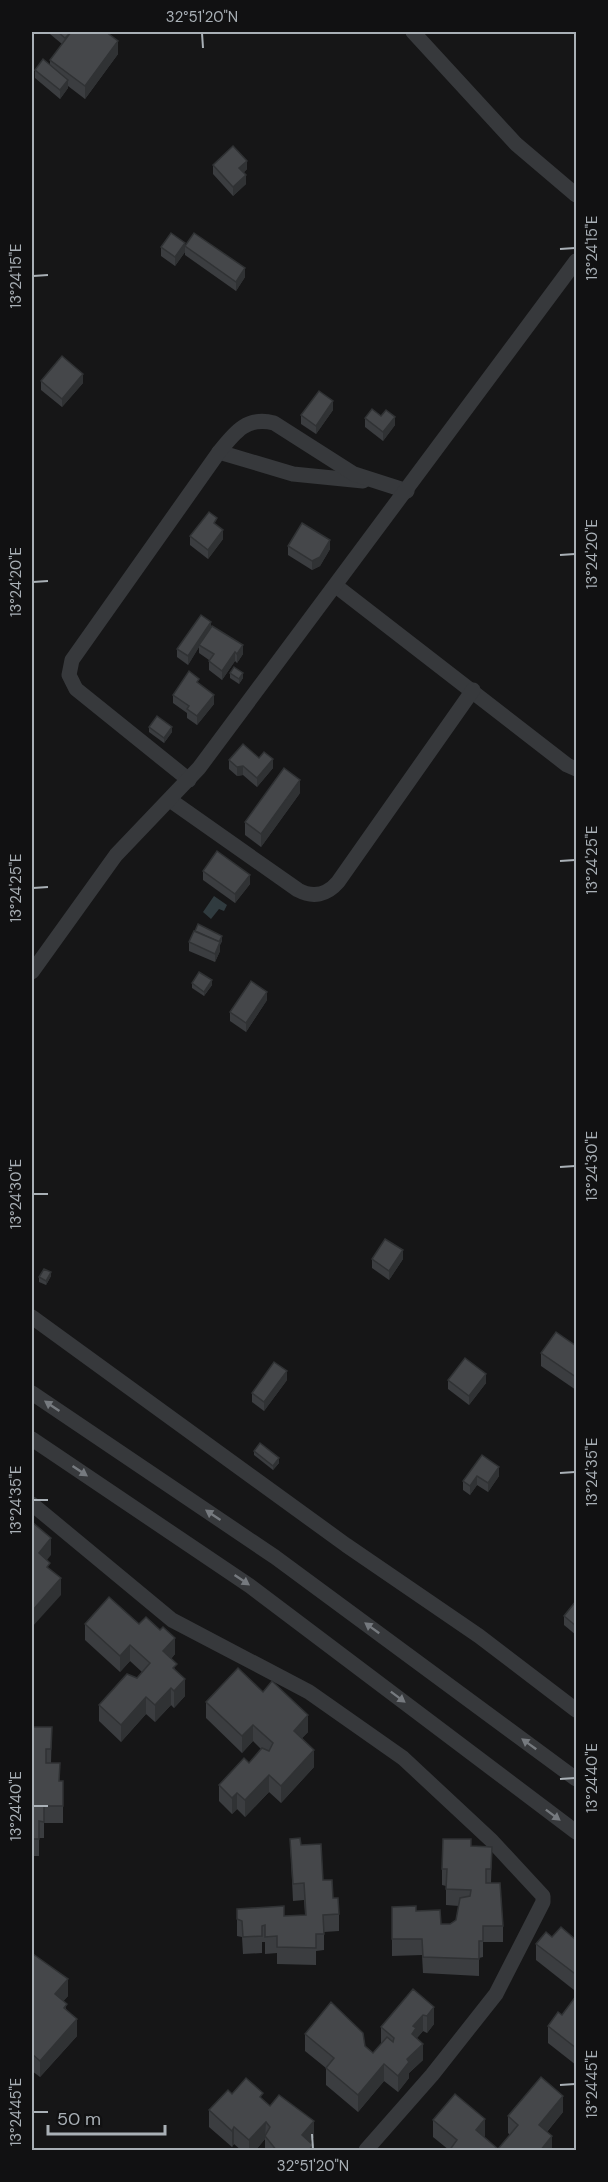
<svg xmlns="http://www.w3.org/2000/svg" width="608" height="2182" font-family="'DM Sans',sans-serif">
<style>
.water{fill:#303b3f}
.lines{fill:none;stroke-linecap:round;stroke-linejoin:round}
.street{stroke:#37393c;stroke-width:15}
.wall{fill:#3b3d40}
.shaded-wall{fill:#303234}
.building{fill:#45474a;stroke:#303234;stroke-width:1.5}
.oneway{fill:#767a7f}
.ticks{fill:none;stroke:#a9b0b6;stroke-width:2}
.neatline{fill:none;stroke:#a9b0b6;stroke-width:2}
.ticks-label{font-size:15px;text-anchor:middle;fill:#a9b0b6}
</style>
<rect width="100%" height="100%" fill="#161617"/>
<polygon class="water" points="214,896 227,905 224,911 219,909 211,919 203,912"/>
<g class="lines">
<g class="street">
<polyline points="413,32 516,144 576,195"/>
<polyline points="219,452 293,474 363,481"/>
<polyline points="336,586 567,765 576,769"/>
<path d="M189,780L76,689L69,675L72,660L219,452C235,432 247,416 274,423L354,474L407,491"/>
<path d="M170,800L298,890C313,898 327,895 338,882L473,690"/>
<polyline points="32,972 116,855 199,768 576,261"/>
<polyline points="32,1317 346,1545 479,1636 576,1710"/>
<polyline points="32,1393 275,1557 576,1779"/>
<polyline points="32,1439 250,1586 576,1832"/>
<polyline points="32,1504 172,1620 309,1692 403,1758 492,1841 543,1896 543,1902 496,1994 432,2075 366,2150"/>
</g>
</g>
<g class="wall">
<polygon points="50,32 106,32 118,54 85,99 68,86 68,88 60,99 35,78 35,70 50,65 50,60 62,44 50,34"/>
<polygon points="213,165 247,169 244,172 246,184 233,196 213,174"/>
<polygon points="185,246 245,277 236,291 185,255 185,252 175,266 161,256 161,247"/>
<polygon points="41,381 83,383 62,407 41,390"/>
<polygon points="333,410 316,434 301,424 301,415"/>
<polygon points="381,416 395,425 383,441 365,427 365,418"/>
<polygon points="217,525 223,539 208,559 190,545 190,536"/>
<polygon points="288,546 330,549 320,566 312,570 288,555"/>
<polygon points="211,629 243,654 237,663 235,661 222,680 209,670 209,660 199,653 199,647 188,665 177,657 177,649"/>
<polygon points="230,673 243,678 239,684 230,678"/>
<polygon points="173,695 214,704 197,725 187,718 187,713 173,703"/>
<polygon points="149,727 172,732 164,743 149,732"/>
<polygon points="259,758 273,768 257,787 243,775 237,776 229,769 229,760"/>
<polygon points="300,793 261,847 245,835 245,822"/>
<polygon points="203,871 250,884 235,903 203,880"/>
<polygon points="222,941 220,945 220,951 215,962 189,951 189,942"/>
<polygon points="192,983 212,985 204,996 192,988"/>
<polygon points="267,1000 246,1032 230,1021 230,1012"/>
<polygon points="372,1259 403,1259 389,1280 372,1268"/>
<polygon points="51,1276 46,1285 39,1282 39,1277"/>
<polygon points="576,1346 576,1390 541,1366 541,1353"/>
<polygon points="287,1380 264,1411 252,1402 252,1393"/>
<polygon points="448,1380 486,1383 469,1405 448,1389"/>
<polygon points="254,1451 279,1463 273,1470 254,1455"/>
<polygon points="482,1455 499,1476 488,1492 477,1485 470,1495 463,1490 463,1481"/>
<polygon points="576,1601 576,1635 564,1625 564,1616"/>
<polygon points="85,1624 139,1624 175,1654 171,1659 185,1696 174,1708 171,1705 155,1722 146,1714 121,1742 99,1721 99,1705 137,1678 142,1672 130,1661 120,1672 85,1640"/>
<polygon points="263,1692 308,1732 302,1738 314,1767 281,1803 269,1792 245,1817 237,1809 232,1814 219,1801 219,1785 249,1763 261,1749 253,1741 242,1753 206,1718 206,1702"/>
<polygon points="32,1727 52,1727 51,1763 60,1781 63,1781 63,1823 44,1823 44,1838 39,1838 39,1856 32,1856"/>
<polygon points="290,1839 301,1845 333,1898 339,1914 339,1931 324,1932 324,1950 316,1951 316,1965 277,1964 277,1953 265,1954 265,1942 262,1942 262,1953 243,1954 242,1937 237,1936 237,1909 284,1916 305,1915 304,1900 293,1901"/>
<polygon points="471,1846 492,1847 491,1883 503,1926 503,1942 483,1942 483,1957 479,1958 479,1976 423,1973 422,1955 392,1956 392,1907 416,1911 441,1924 450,1924 456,1920 459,1906 446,1905 446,1886 442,1885 442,1869"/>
<polygon points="552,1937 576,1940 574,1990 536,1960 536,1944"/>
<polygon points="32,1956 68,1996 63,2001 77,2036 40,2077 32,2071"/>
<polygon points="413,1989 434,2024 427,2033 423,2031 417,2038 423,2060 409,2073 409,2078 398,2092 384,2081 358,2112 326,2085 326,2068 305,2051 305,2034 365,2046 373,2053 381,2044 381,2027"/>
<polygon points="576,1996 576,2065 548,2043 548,2026 562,2015"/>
<polygon points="232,2094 263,2100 270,2106 314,2137 310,2142 313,2151 265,2151 265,2139 255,2151 242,2151 234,2144 232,2147 209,2127 209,2110"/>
<polygon points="563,2112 547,2132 552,2151 449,2150 433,2137 433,2120 485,2136 484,2137 498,2149 510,2135 508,2133 508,2116"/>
</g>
<g class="shaded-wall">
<polygon points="118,41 118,54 85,99 85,86"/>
<polygon points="68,80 68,88 60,99 60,90"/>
<polygon points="247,161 247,169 239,177 239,168"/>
<polygon points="246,175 246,184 233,196 233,187"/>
<polygon points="185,243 185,252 175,266 175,257"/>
<polygon points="245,268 245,277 236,291 236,282"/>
<polygon points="83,374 83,383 62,407 62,399"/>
<polygon points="333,401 333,410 316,434 316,426"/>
<polygon points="395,417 395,425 383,441 383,432"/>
<polygon points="223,530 223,539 208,559 208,550"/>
<polygon points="330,540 330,549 320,566 312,570 312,561"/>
<polygon points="211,622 211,631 199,645 199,647 188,665 188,656"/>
<polygon points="243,645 243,654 237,663 237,654"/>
<polygon points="235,652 235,661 222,680 222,671"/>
<polygon points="243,673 243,678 239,684 239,679"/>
<polygon points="214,695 214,704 197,725 197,716"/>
<polygon points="172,727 172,732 164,743 164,738"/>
<polygon points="273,759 273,768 257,787 257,778"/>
<polygon points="243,766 243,775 237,776 237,767"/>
<polygon points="300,780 300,793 261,847 261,834"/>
<polygon points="250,875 250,884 235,903 235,894"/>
<polygon points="222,936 222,941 220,945 220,951 215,962 215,954"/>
<polygon points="212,980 212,985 204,996 204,992"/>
<polygon points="267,992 267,1000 246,1032 246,1023"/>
<polygon points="403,1250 403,1259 389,1280 389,1271"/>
<polygon points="51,1272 51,1276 46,1285 46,1281"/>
<polygon points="287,1371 287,1380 264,1411 264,1402"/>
<polygon points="486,1374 486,1383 469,1405 469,1396"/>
<polygon points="279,1458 279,1463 273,1470 273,1466"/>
<polygon points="499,1467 499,1476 488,1492 488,1483"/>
<polygon points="477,1476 477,1485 470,1495 470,1486"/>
<polygon points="51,1538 51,1555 39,1570 39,1553"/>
<polygon points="61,1578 61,1595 32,1627 32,1611"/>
<polygon points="175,1638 175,1654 163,1668 163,1651"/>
<polygon points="130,1645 130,1661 120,1672 120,1656"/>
<polygon points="185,1679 185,1696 174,1708 174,1691"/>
<polygon points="171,1688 171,1705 155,1722 155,1705"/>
<polygon points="146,1697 146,1714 121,1742 121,1725"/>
<polygon points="308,1715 308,1732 294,1747 294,1731"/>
<polygon points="253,1725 253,1741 242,1753 242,1736"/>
<polygon points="314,1750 314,1767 281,1803 281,1786"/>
<polygon points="269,1775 269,1792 245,1817 245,1800"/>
<polygon points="237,1793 237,1809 232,1814 232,1798"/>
<polygon points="576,1970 576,1986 574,1990 574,1973"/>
<polygon points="68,1979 68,1996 55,2011 55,1994"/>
<polygon points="434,2007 434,2024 427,2033 427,2016"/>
<polygon points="423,2015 423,2031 416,2039 412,2034 413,2026"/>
<polygon points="77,2019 77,2036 40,2077 40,2061"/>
<polygon points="423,2044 423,2060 409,2073 409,2078 398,2092 398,2076 407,2059"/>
<polygon points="384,2064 384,2081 358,2112 358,2095"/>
<polygon points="563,2096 563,2112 539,2141 539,2125"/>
<polygon points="485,2119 485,2136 476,2146 476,2130"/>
<polygon points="314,2121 314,2137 303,2151 302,2135"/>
<polygon points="266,2122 265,2139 255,2151 249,2151 249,2140"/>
<polygon points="234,2127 234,2144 232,2147 232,2131"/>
<polygon points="552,2136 552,2151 540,2151"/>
</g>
<g class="building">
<polygon points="58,32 71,32 65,38"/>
<polygon points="71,32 106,32 118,41 85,86 50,60"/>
<polygon points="43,59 68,80 60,90 35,70"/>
<polygon points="233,146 247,161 239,168 246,175 233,187 213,165"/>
<polygon points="171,233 185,243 175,257 161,247"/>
<polygon points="194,233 245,268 236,282 185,246"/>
<polygon points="62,356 83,374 62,399 41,381"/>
<polygon points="319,391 333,401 316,426 301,415"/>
<polygon points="372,409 381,416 386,410 395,417 383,432 365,418"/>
<polygon points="209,512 217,518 214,523 223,530 208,550 190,536"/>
<polygon points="302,523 330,540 320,557 312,561 288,546"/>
<polygon points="201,615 211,622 188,656 177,649"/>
<polygon points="212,626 243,645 237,654 235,652 222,671 209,661 214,654 199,645"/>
<polygon points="234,667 243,673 239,679 230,673"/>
<polygon points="189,671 199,679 197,682 214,695 197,716 187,709 189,706 173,695"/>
<polygon points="157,716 172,727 164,738 149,727"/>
<polygon points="243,744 259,758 264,752 273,759 257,778 243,766 237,767 229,760"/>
<polygon points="284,768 300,780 261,834 245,822"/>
<polygon points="217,851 250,875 235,894 203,871"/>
<polygon points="198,924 222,936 219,942 195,931"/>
<polygon points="194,931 220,942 215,954 189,942"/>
<polygon points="199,972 212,980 204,992 192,983"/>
<polygon points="251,981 267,992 246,1023 230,1012"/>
<polygon points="385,1239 403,1250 389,1271 372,1259"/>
<polygon points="44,1269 51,1272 46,1281 39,1277"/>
<polygon points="556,1332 576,1346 576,1377 541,1353"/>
<polygon points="465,1358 486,1374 469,1396 448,1380"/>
<polygon points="274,1362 287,1371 264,1402 252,1393"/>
<polygon points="260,1443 279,1458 273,1466 254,1451"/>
<polygon points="482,1455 499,1467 488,1483 477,1476 470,1486 463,1481"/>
<polygon points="32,1522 51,1538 39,1553 50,1563 47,1567 61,1578 32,1611"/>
<polygon points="109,1597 139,1624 146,1617 160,1630 163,1627 175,1638 163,1651 177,1664 173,1668 185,1679 174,1691 171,1688 155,1705 146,1697 121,1725 99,1705 127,1674 137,1678 150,1663 130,1645 120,1656 85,1624"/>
<polygon points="576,1601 576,1626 564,1616"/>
<polygon points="238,1668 263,1692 272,1681 308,1715 294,1731 314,1750 281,1786 269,1775 245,1800 237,1793 232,1798 219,1785 244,1758 249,1763 262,1748 269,1751 273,1743 253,1725 242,1736 206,1702"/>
<polygon points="32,1727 52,1727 51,1749 46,1749 46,1763 60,1763 59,1781 63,1781 63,1806 44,1806 44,1822 39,1821 39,1839 32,1839"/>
<polygon points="300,1838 301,1845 321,1844 323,1880 332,1880 333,1898 338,1898 339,1914 323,1915 324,1934 316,1934 316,1948 277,1947 277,1936 265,1937 265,1925 262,1926 262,1936 243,1937 242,1921 237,1919 237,1909 284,1906 284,1916 306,1915 304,1883 293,1884 290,1839"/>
<polygon points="443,1839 471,1839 471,1846 492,1847 491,1869 486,1869 486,1883 500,1883 503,1926 483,1926 483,1941 479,1941 479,1959 423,1957 422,1939 392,1939 392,1907 416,1906 416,1911 440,1910 441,1924 450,1924 456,1920 460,1898 470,1896 471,1890 446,1889 447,1869 442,1869"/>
<polygon points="561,1927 576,1940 576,1970 574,1973 536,1944 546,1932 552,1937"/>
<polygon points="33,1954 68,1979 55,1994 67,2004 64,2008 77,2019 40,2061 32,2054 32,2020 33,2012 32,2010 32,1956"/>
<polygon points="413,1989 434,2007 427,2016 423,2015 413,2026 416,2028 412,2034 423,2044 407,2059 409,2062 398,2076 384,2064 358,2095 326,2068 334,2058 305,2034 331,2002 363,2033 365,2046 373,2053 387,2037 393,2042 394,2038 381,2027"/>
<polygon points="576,1996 576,2048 548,2026 558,2012 562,2015"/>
<polygon points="541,2077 563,2096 539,2125 552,2136 540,2151 449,2151 457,2140 433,2120 455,2094 485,2119 476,2130 498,2149 518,2125 508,2116"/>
<polygon points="246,2078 263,2093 260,2097 270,2106 279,2095 314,2121 302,2135 313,2145 310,2149 312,2151 277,2151 265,2136 270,2127 266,2122 249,2140 234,2127 232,2131 209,2110 228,2090 232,2094"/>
</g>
<defs><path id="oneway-solid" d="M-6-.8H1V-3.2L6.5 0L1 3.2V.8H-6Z" transform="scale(1.5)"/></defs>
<g class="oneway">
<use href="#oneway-solid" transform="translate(52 1406) rotate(-146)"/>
<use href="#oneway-solid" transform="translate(80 1471) rotate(34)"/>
<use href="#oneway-solid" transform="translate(213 1515) rotate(-146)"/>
<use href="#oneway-solid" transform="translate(242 1580) rotate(34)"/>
<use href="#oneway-solid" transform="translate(372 1628) rotate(-144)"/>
<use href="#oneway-solid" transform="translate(398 1697) rotate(37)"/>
<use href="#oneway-solid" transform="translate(529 1744) rotate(-144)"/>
<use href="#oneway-solid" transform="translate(553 1815) rotate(37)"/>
</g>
<path class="ticks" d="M202,33L203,48M560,249L575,248M33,276L48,275M560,555L575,554M33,582L48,581M560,861L575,860M33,888L48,887M560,1167L575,1166M33,1194H48M560,1473L575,1472M33,1500H48M560,1779L575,1778M33,1806H48M560,2085L575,2084M33,2112H48M312,2134L313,2149"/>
<rect width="608" height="2182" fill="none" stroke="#111112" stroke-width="66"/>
<path d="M48 2125v9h117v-9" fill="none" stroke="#a9b0b6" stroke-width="3"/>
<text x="57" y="2125" font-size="18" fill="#a9b0b6" stroke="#111112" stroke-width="4.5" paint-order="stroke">50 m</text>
<rect x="33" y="33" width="542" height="2116" class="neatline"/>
<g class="ticks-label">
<text x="202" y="22">32°51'20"N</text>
<text transform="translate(592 248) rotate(-90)" y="5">13°24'15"E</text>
<text transform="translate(16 276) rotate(-90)" y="5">13°24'15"E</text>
<text transform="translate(592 554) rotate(-90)" y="5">13°24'20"E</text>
<text transform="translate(16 582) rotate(-90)" y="5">13°24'20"E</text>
<text transform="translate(592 860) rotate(-90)" y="5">13°24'25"E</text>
<text transform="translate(16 888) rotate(-90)" y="5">13°24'25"E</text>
<text transform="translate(592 1166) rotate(-90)" y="5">13°24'30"E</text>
<text transform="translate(16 1194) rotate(-90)" y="5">13°24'30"E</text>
<text transform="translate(592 1472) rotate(-90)" y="5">13°24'35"E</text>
<text transform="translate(16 1500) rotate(-90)" y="5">13°24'35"E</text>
<text transform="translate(592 1778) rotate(-90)" y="5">13°24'40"E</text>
<text transform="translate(16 1806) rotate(-90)" y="5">13°24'40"E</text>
<text transform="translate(592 2084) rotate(-90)" y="5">13°24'45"E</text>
<text transform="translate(16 2112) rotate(-90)" y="5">13°24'45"E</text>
<text x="313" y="2171">32°51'20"N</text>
</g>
</svg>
